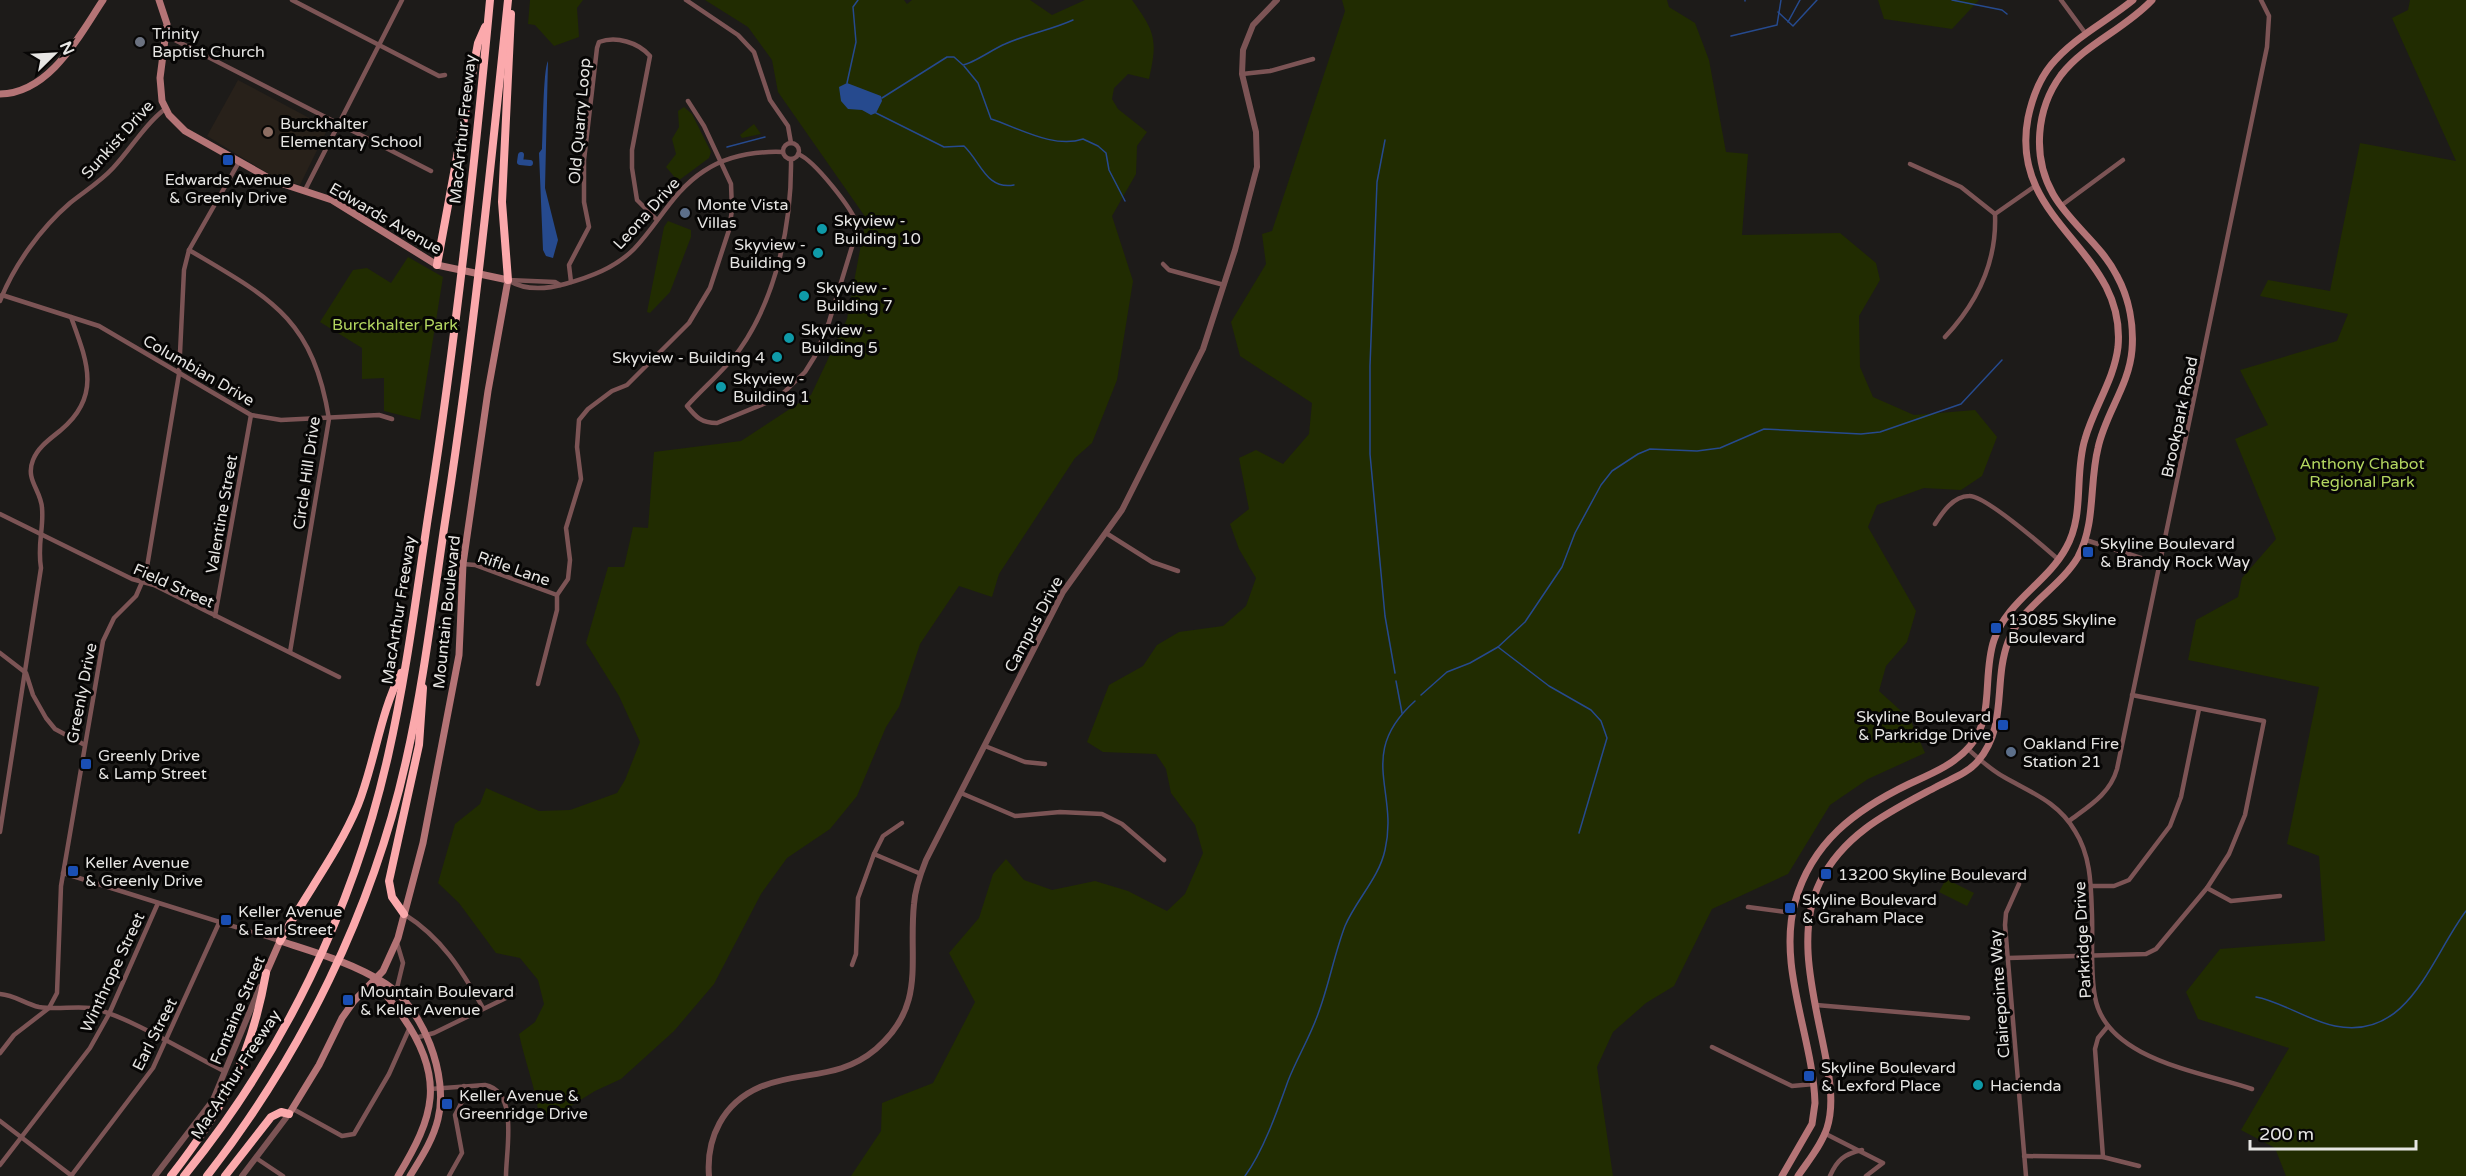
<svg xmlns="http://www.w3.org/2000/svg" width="2466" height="1176" font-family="'Varela Round',sans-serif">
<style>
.built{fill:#28211a}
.green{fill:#212c01}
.water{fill:#264a8e}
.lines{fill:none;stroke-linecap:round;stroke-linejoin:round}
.stream{stroke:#264a8e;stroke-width:1.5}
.canal{stroke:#264a8e;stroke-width:6}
.minor{stroke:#7c5455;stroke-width:4.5}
.tertiary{stroke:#7c5455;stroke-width:6}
.secondary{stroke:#b47476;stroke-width:7}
.motorway{stroke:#fba9ac;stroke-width:8}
.worship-dot{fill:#6b7280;stroke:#070605;stroke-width:2}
.education-dot{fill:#8d6e63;stroke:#070605;stroke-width:2}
.transit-dot{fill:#1a4fb4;stroke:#070605;stroke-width:2}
.service-dot{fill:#5c6f8a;stroke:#070605;stroke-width:2}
.culture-dot{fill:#0f9aa8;stroke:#070605;stroke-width:2}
.labels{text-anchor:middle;stroke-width:6;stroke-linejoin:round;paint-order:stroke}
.poi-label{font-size:16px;fill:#e6e5e3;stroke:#070605;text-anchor:start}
.street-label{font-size:16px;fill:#e6e5e3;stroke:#070605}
.park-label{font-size:16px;fill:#b3d660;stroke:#070605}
</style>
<rect width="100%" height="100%" fill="#1d1b19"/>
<polygon class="built" points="238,80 328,128 300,185 274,177 207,136"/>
<g class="green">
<polygon points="530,0 583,0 577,8 579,37 554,46 535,25 528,24"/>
<path d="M705,0H904L907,4L912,0H1030L1052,15L1085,0H1132C1155,32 1158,39 1149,79L1128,74L1114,88L1112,99L1118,109L1147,132L1137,146L1136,174L1112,216L1133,281L1117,380L1092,443L1075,458L999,574L992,597L959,586L920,644L899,707L886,727L857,796L830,829L787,858L761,894L714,984L674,1031L621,1079L595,1091L561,1112L539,1117C536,1089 525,1062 519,1034L535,1022L544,1004L538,980L520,958L496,953L459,903L438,883L455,824L480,804L486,788L539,811L570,810L617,793L625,780L640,742L619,696L586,643L608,567H624L633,527L648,528L654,452L741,441L811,395L847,319L866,218L778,92L772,60L748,27Z"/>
<polygon points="1342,0 1667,0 1669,7 1695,23 1709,60 1726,152 1748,154 1742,235 1840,233 1876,263 1880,280 1859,316 1860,367 1873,397 1914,415 1975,410 1997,437 1982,476 1961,490 1924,488 1877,505 1868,527 1916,611 1907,642 1886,666 1879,691 1910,719 1925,753 1868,779 1830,805 1788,874 1712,909 1674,986 1646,1003 1613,1032 1597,1067 1613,1176 851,1176 881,1131 882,1103 933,1083 975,1002 949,953 979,918 993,874 1006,859 1024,880 1052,890 1095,881 1128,891 1167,911 1185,894 1203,853 1195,825 1171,793 1166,769 1156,754 1103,752 1087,742 1109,685 1143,666 1157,645 1179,632 1223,626 1246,606 1256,578 1239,549 1230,524 1249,509 1239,458 1256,450 1283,464 1309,434 1312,403 1240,356 1231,322 1266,264 1262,234 1272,231 1345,11"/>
<polygon points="1878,0 1979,0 1952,29 1884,19"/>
<polygon points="2410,0 2466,0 2466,1176 2286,1176 2275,1148 2241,1130 2289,1048 2198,1019 2186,992 2220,949 2325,941 2319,856 2287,844 2319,687 2188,660 2196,620 2238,597 2242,578 2276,539 2235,439 2268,425 2240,370 2337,341 2348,314 2260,296 2268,280 2330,291 2360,143 2456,161 2392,18 2408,10"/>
<polygon points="684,107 692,114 711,152 709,158 678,181 666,167 676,154 672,139 679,127 678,111"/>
<polygon points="754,124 761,134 742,138 740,135"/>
<polygon points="668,221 691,230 691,237 670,292 650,313 647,312 664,227"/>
<polygon points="408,257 443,277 420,420 384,411 384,378 362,379 362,348 320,322 353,270 367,268 391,283"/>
<polygon points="1946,879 1974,893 1967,906 1939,892"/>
</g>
<g class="water">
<path d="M548,61L545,188L558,240L553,258L546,256L543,250L539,153L542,149C543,133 543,70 548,61Z"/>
<polygon points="847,83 881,96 882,101 876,113 871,115 862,110 848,109 841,101 839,87"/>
</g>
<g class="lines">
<g class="stream">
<polyline points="1952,0 2002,10 2007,14"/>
<polyline points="1745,1 1745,0"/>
<polyline points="1778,12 1793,26 1817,0"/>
<polyline points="1788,22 1800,0"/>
<polyline points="1731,36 1777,25 1781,0"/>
<path d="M964,66L978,83L991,119C1019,128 1054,149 1083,139L1098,146L1106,153L1109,170L1125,201"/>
<polyline points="847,83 856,42 853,7 858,0"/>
<path d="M882,98L947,57H954L963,65C974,63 993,49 1005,44C1027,34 1051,30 1073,20"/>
<path d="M876,113L944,147L964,146C981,162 986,190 1014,185"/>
<polyline points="1385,140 1377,182 1370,366 1370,454 1385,616 1395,673"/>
<polyline points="727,147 765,137"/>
<polyline points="1498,647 1549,686 1591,710 1601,721 1607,738 1579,833"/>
<polyline points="1396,681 1402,713"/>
<polyline points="1421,695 1447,672 1470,663 1498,647 1525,622 1562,567 1575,533 1601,485 1612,471 1638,454 1650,449 1697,451 1720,448 1764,429 1861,434 1880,432 1961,404 2002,360"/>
<path d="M2256,997C2280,1001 2309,1021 2335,1026C2409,1041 2430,959 2466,911"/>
<path d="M1245,1176C1263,1152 1278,1109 1288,1081C1297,1058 1310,1037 1318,1014C1329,985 1334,955 1345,926C1356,900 1379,878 1385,850C1399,790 1356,754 1415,701"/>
</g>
<polyline class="canal" points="521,155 520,162 530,163"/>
<g class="minor">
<polyline points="292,0 439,76 445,75"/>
<polyline points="686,0 738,35 754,52 770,100 788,126 791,143"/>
<polyline points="2061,0 2086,34"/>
<polyline points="167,36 431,171"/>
<polyline points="1242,74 1270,71 1313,59"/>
<circle cx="791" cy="151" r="8"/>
<path d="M791,159C792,222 777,296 740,349C725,370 704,387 687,406C696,417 701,423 717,423L778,398L805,372L815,356L829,322L858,227C854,210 814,160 798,154"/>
<polyline points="1910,164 1961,187 1995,214"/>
<polyline points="305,190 402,0"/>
<polyline points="2062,205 2123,160"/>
<path d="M189,250C270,298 313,318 329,419L290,652"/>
<polyline points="1163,264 1169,270 1224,285"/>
<path d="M508,280C525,291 547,289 565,284C590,277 615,268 634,249C659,223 673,191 704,171C728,155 755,151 783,152"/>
<polyline points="508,280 555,282 560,285"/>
<path d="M571,282L569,265L589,227L584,202V160L597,48L599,42C616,36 638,42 650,56L632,150V168L637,200L657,220"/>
<polyline points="2,295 99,326 251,415 281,420 379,415 392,419"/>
<path d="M0,301C14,265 41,228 70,203C85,191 100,182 113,168C131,149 145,124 165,109"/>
<path d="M1945,337C1978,302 1997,262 1995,214L2035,186"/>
<polyline points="0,514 132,579 154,585 339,677"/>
<path d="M1935,524C1942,513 1953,496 1969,496C1985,495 2044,547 2059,560"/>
<polyline points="1106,533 1152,562 1178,571"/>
<polyline points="2086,540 2159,564"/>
<polyline points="463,564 475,565 557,595"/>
<polyline points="215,616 251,415"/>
<polyline points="0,653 26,673 33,695 46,718 55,729 83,744"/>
<polyline points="538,684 557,610 557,595 568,579 570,560 566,528 581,479 577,447 579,420 588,409 612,391 627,385 689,323 710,288 729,230 732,210 731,184 704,126 688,101"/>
<polyline points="985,746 1025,762 1045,764"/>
<path d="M1968,749C1979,759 1991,770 2004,777C2032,793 2058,802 2075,831C2091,856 2091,886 2092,915C2093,941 2090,970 2095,997C2106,1060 2203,1072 2252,1089"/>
<polyline points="961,793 1015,816 1060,812 1102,814 1122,824 1164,860"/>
<path d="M2069,821C2089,806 2110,794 2117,769L2267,47L2269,16L2261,0"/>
<path d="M0,832L41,568C37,544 44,528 42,508C41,490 25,480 33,460C38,447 50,439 61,430C102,396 87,361 71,317"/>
<polyline points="874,854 883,836 902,823"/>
<polyline points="63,873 280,941"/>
<polyline points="2019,884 2006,913 2005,925 2026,1176"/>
<polyline points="2091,886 2114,886 2129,880 2170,826 2181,797 2199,709"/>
<polyline points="2207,888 2231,901 2280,896"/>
<polyline points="1748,907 1793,913"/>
<path d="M404,914C442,938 461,969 483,1008"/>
<polyline points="2008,958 2146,954 2156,949 2207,888 2229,854 2245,815 2264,721 2132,695"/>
<polyline points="852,965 856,954 858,898 874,854 921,874"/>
<polyline points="396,992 403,963 397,943"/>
<path d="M0,994C15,995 25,1004 39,1007C56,1010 73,1006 90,1008C125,1014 189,1054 224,1071"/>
<polyline points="1816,1005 1968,1018"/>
<polyline points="415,1038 434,1033 514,994"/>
<polyline points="1712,1047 1792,1086 1814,1084"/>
<polyline points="0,1053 14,1035 49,1008 57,993 61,886 103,641 114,618 136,596 146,573 179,374 184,270 189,250 239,162"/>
<path d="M430,1089L485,1085C519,1092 506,1149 506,1176"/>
<polyline points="293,1109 342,1136 354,1134 389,1074 410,1027"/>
<polyline points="0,1121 72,1176"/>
<polyline points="1824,1133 1883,1163 1866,1176"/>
<polyline points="2024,1156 2103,1157 2139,1166"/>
<polyline points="2103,1157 2095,1049 2098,1038 2108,1026"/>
<polyline points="256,1158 283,1176"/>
<polyline points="0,1165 90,1048 109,1014 158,903"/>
<polyline points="71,1176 153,1068 219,923"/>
<polyline points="449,1176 462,1153 455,1115 465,1096 464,1086"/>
<path d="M1830,1176C1837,1160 1844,1154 1862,1150"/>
</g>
<g class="tertiary">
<polyline points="155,1176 213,1100 260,987"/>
<polyline points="242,1176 289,1114"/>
<path d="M709,1176C706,1138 723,1103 760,1087C800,1070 838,1081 876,1049C927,1005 908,961 914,904C915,889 920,875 926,860L1063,592L1122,510L1203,349L1235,250L1257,167L1256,132L1242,74L1243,50L1253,25L1277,0"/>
</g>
<g class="secondary">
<polyline points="159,0 167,24 160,78 162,101 169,115 185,131 274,181 332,200 437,265 508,280 488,391 463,564 459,655 423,843 398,938 383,971 354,1001 342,1018 319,1065 289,1114"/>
<path d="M0,94C50,93 79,36 103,0"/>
<path d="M266,973L280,941C317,953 353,963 386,984C423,1008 449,1076 438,1119C433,1140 421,1158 410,1176"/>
<path d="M375,979C383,993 394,1004 403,1017C446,1079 434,1117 398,1176"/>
<path d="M1782,1176L1812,1124L1815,1103C1813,1037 1777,967 1795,902C1812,842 1855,810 1909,784C1931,774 1954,765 1970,746C1995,717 1982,675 1994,640C2007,601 2047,583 2066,548C2085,515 2074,474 2085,439C2094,407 2114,380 2118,347C2127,249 2008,223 2028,118C2032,99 2038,81 2051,65C2073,38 2106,22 2133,0"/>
<path d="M1798,1176C1808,1161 1821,1146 1827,1128C1834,1106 1830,1081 1826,1059C1816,1004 1794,935 1820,882C1844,833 1891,811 1936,787C1950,779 1967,774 1978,761C2008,726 1993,682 2008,642C2021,606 2059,589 2078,557C2096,523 2089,484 2098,448C2105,414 2129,386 2132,350C2134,325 2129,298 2117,276C2101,244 2070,224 2053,194C2032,157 2036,109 2061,75C2085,44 2125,29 2152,0"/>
</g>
<g class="motorway">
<polyline points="437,265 478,43 485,27"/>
<polyline points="508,280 502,202 511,14"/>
<polyline points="404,914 392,897 389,881 419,745 423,688"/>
<path d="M280,941C305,895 338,853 358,805C375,762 380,713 401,673"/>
<path d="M171,1176C224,1108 251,1058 266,973"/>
<path d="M184,1176C283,1054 353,910 388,756C406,677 416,597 428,517C455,346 474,173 490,0"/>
<path d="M207,1176C302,1054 372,912 406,761C424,682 433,602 445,522C472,349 490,175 508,0"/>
<polyline points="225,1176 271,1117 281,1112 289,1114"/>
</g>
</g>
<circle class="worship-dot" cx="140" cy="42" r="6"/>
<circle class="education-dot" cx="268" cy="132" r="6"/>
<g class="transit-dot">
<rect x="222" y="154" width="12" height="12" rx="3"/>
<rect x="2082" y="546" width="12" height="12" rx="3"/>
<rect x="1990" y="622" width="12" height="12" rx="3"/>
<rect x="1997" y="719" width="12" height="12" rx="3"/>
<rect x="80" y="758" width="12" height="12" rx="3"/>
<rect x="67" y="865" width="12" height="12" rx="3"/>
<rect x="1820" y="868" width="12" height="12" rx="3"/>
<rect x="1784" y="902" width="12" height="12" rx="3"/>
<rect x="220" y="914" width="12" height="12" rx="3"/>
<rect x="342" y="994" width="12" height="12" rx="3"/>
<rect x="1803" y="1070" width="12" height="12" rx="3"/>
<rect x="441" y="1098" width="12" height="12" rx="3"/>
</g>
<g class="service-dot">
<circle cx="685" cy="213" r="6"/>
<circle cx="2011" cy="752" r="6"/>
</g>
<g class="culture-dot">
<circle cx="822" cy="229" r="6"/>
<circle cx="818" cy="253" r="6"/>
<circle cx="804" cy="296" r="6"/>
<circle cx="789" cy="338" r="6"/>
<circle cx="777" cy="357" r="6"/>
<circle cx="721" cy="387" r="6"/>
<circle cx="1978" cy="1085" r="6"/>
</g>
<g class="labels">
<g class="poi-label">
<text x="152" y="39">Trinity<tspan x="152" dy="18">Baptist Church</tspan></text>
<text x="280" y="129">Burckhalter<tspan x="280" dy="18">Elementary School</tspan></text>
<text x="228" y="185" text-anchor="middle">Edwards Avenue<tspan x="228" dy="18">&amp; Greenly Drive</tspan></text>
<text x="697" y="210">Monte Vista<tspan x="697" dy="18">Villas</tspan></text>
<text x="834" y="226">Skyview -<tspan x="834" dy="18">Building 10</tspan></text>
<text x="806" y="250" text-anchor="end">Skyview -<tspan x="806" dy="18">Building 9</tspan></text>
<text x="816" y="293">Skyview -<tspan x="816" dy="18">Building 7</tspan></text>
<text x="801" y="335">Skyview -<tspan x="801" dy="18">Building 5</tspan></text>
<text x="765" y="363" text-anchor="end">Skyview - Building 4</text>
<text x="733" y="384">Skyview -<tspan x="733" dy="18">Building 1</tspan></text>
<text x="2100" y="549">Skyline Boulevard<tspan x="2100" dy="18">&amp; Brandy Rock Way</tspan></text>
<text x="2008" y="625">13085 Skyline<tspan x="2008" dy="18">Boulevard</tspan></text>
<text x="1991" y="722" text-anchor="end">Skyline Boulevard<tspan x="1991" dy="18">&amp; Parkridge Drive</tspan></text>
<text x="2023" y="749">Oakland Fire<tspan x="2023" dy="18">Station 21</tspan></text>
<text x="98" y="761">Greenly Drive<tspan x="98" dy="18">&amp; Lamp Street</tspan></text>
<text x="85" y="868">Keller Avenue<tspan x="85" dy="18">&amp; Greenly Drive</tspan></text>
<text x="1838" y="880">13200 Skyline Boulevard</text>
<text x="1802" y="905">Skyline Boulevard<tspan x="1802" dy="18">&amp; Graham Place</tspan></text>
<text x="238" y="917">Keller Avenue<tspan x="238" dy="18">&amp; Earl Street</tspan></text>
<text x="360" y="997">Mountain Boulevard<tspan x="360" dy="18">&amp; Keller Avenue</tspan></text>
<text x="1821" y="1073">Skyline Boulevard<tspan x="1821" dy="18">&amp; Lexford Place</tspan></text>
<text x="1990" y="1091">Hacienda</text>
<text x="459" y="1101">Keller Avenue &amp;<tspan x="459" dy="18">Greenridge Drive</tspan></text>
</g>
<g class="street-label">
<text transform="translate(579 121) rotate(-85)" y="6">Old Quarry Loop</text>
<text transform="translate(462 129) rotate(-84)" y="6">MacArthur Freeway</text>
<text transform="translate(117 139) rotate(-48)" y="6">Sunkist Drive</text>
<text transform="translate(646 213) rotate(-48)" y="6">Leona Drive</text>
<text transform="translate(386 218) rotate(30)" y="6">Edwards Avenue</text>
<text transform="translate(199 370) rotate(30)" y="6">Columbian Drive</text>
<text transform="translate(2179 417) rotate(-78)" y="6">Brookpark Road</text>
<text transform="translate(306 473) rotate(-82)" y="6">Circle Hill Drive</text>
<text transform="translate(221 514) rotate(-80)" y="6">Valentine Street</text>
<text transform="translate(514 568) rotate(19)" y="6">Rifle Lane</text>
<text transform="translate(174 585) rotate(24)" y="6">Field Street</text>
<text transform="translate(398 610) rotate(-81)" y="6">MacArthur Freeway</text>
<text transform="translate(446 612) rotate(-84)" y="6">Mountain Boulevard</text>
<text transform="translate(1033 624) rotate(-62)" y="6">Campus Drive</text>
<text transform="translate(81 693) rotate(-79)" y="6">Greenly Drive</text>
<text transform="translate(2082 940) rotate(-93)" y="6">Parkridge Drive</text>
<text transform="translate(112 972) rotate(-65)" y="6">Winthrope Street</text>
<text transform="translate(1999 994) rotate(-94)" y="6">Clairepointe Way</text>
<text transform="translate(237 1010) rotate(-67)" y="6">Fontaine Street</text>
<text transform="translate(154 1034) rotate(-63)" y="6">Earl Street</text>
<text transform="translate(235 1074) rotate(-57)" y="6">MacArthur Freeway</text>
</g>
<g class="park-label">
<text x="395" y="330">Burckhalter Park</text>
<text x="2362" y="469">Anthony Chabot<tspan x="2362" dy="18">Regional Park</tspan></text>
</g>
</g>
<g transform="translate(54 54) rotate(66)" stroke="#070605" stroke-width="4.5" paint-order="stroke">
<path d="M0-4.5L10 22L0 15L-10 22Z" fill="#e6e5e3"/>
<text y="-9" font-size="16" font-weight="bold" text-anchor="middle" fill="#e6e5e3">N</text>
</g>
<path d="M2250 1140v9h166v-9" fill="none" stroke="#e6e5e3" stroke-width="3"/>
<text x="2259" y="1140" font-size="18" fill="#e6e5e3" stroke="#070605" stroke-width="4.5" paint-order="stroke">200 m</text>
</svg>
